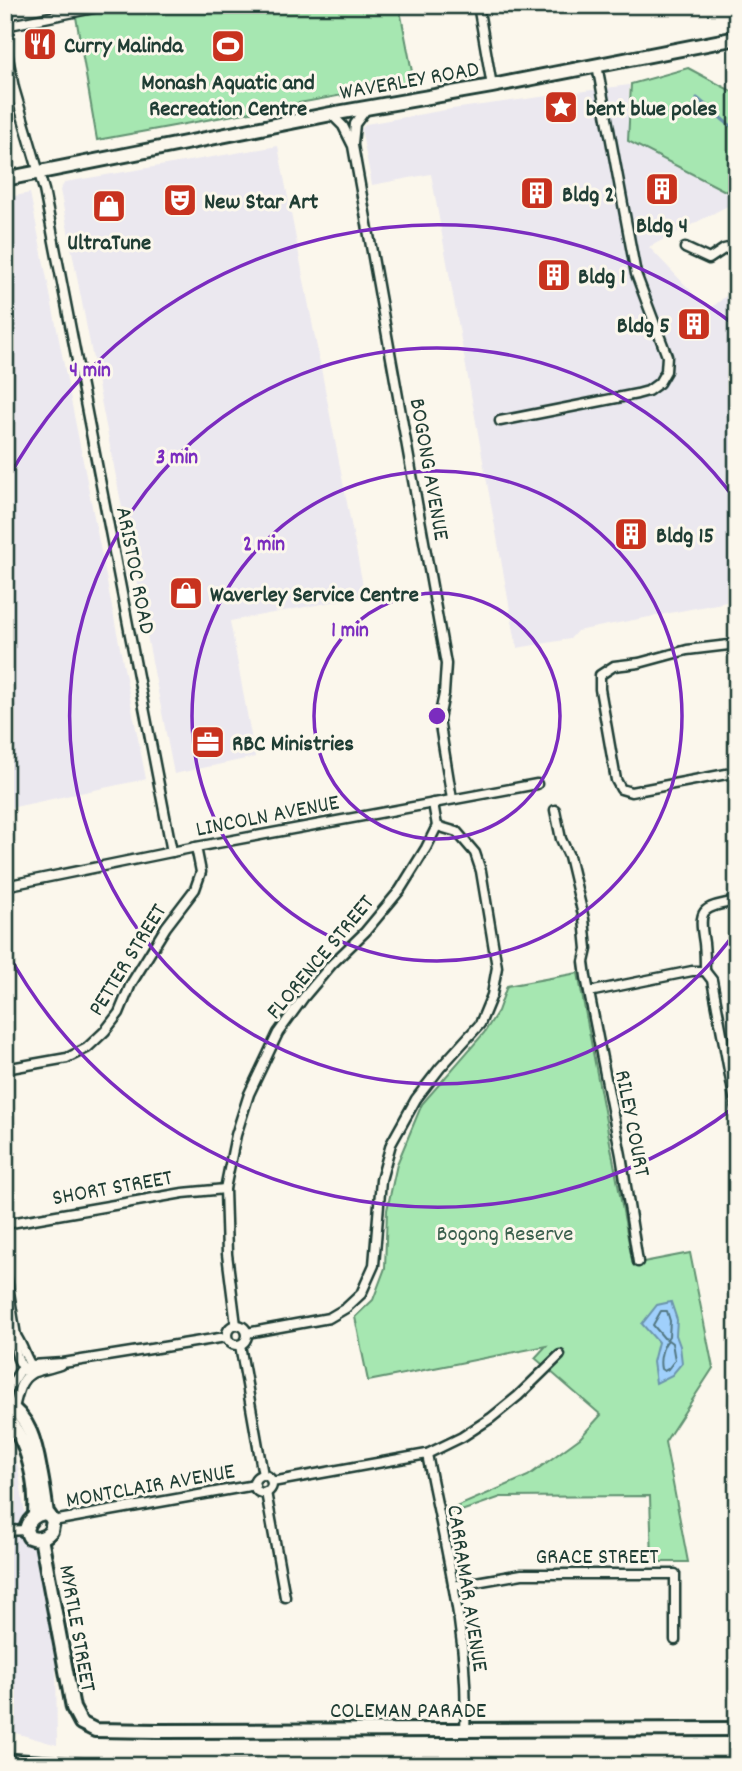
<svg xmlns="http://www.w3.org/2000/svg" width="742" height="1771" font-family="Dekko,sans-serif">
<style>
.built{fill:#ebe8ef}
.green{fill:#a6e7b1;stroke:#629272;stroke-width:2}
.water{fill:#a0d0fc;stroke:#6c95ac;stroke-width:2}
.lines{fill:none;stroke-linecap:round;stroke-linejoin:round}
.shore{stroke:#537884;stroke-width:2}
.stream{stroke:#6c95ac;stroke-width:3.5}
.street-casing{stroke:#1f3d34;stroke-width:13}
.secondary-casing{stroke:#1f3d34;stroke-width:18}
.primary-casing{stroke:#1f3d34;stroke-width:18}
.street{stroke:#fbf7ec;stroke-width:8}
.secondary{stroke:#fbf7ec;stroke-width:12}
.primary{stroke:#fbf7ec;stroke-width:12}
.rail{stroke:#1f3d34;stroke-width:3.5}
.ring{fill:none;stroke:#7b2cbf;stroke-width:3.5}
.labels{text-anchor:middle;stroke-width:6;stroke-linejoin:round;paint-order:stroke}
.poi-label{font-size:23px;font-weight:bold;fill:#1f3d34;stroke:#fbf7ec;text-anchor:start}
.street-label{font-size:23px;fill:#1f3d34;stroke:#fbf7ec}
.park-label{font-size:23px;fill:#3a5f4d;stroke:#fbf7ec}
.centre{fill:#7b2cbf;stroke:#fbf7ec;stroke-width:3.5}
.ring-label{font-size:21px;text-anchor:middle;font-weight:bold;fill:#7b2cbf;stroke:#fbf7ec;stroke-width:6;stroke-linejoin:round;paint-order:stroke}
</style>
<rect width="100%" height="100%" fill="#fbf7ec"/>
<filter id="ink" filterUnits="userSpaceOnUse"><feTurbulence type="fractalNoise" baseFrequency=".0143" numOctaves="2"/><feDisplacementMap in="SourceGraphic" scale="14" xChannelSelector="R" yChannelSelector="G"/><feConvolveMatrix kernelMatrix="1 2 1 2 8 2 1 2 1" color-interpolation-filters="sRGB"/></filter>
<g filter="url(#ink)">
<g class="built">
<polygon points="629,85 628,141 737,198 737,201 649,247 709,310 732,291 737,295 737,600 577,631 570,639 517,648 431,174 372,185 361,129 366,124 445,110"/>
<polygon points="278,146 365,596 230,621 255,757 174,774 60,190 65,182"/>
<polygon points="30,193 146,779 5,809 5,198"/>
<polygon points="5,1437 18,1467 24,1509 42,1575 56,1655 57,1745 5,1730"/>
</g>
<g class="green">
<polygon points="74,5 399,5 414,82 97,140"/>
<polygon points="688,68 737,94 737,197 628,141 631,84"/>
<polygon points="578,973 633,1264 690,1253 713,1368 665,1442 688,1562 652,1562 650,1496 501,1497 450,1515 449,1510 528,1476 580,1438 601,1415 535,1358 546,1346 368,1381 355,1317 373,1300 385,1268 387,1210 397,1164 422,1104 484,1033 498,1011 507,986"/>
</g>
<polygon class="water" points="671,1302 677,1320 676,1335 680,1346 682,1363 672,1375 656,1383 653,1362 658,1342 642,1324 657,1305"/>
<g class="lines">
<g class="shore">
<polygon points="661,1311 667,1311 670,1321 669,1336 667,1339 664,1338 653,1325"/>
<path d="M668,1340L672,1343L675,1360L668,1369L664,1371L661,1369C659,1360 662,1346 668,1340Z"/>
</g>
<polyline class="stream" points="697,98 728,124 737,129"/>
<g class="street-casing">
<g id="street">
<polyline points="478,5 492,86"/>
<polyline points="5,26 109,5"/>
<polyline points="5,42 14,88 44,190 172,852"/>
<polyline points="331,114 343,126 353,146 446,664 444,694 439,719 452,799"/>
<polyline points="353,143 355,124 367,108"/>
<polyline points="685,248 709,259 724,249 737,246"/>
<polyline points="500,421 637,394 648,391 659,383 666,371 667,356 636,274 597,65"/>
<polyline points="737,644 687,650 639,663 614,666 600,675 600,689 616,780 621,789 631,792 737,772"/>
<polyline points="555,810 561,839 569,856 584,919 587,949 584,962 586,977 621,1155 638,1262"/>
<polyline points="5,886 196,847 537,784"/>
<path d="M705,971C705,962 705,952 704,943C698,907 702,908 737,901"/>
<polyline points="589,992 692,971 705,971 712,980 737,1113"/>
<polyline points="5,1069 67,1058 87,1048 105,1031 119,1013 131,984 166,927 195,889 201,872 196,847"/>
<polyline points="5,1224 183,1193 225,1189"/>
<path d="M5,1267L16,1336C13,1352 18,1363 29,1375"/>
<circle cx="237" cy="1335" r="10"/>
<polyline points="236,1325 227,1254 225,1189 236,1135 249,1094 278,1033 304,997 332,964 365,932 400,890 426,848 437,826"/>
<polyline points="247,1333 329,1318 346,1308 361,1294 374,1265 381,1180 391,1144 416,1099 440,1068 480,1024 492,995 497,967 481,871 475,853 457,832 437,826 433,803"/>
<path d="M16,1336C23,1346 25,1357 32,1367"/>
<polyline points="240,1345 263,1475"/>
<polyline points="5,1394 20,1371 31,1365 63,1363 226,1337"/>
<path d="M14,1408C18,1393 20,1375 38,1371C45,1369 52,1368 60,1365"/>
<path d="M427,1454C444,1544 470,1637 465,1730"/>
<circle cx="263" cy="1484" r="9"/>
<polyline points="272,1482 427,1454 462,1437 491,1418 518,1396 560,1355"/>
<polyline points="266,1492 285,1597"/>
<polyline points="53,1521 255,1485"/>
<polyline points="5,1531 26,1530"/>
<polyline points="453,1586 522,1574 675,1574 675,1640"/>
</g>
</g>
<g class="secondary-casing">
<g id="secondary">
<path d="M5,1403C30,1418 35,1442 40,1470C43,1484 45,1499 47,1514"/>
<path d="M5,1418C29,1438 37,1487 35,1516"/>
<path d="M44,1513L49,1515L53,1521L51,1531C45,1538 38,1541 29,1537L26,1530C28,1520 34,1515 44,1513Z"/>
<polyline points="41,1538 73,1708 81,1723 95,1730 159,1731 737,1729"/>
</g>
</g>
<g class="primary-casing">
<polyline id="primary" points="5,179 331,114 492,86 737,38"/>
</g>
<use href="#street" class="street"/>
<use href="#secondary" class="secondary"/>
<use href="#primary" class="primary"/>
<polyline class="rail" points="5,1753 115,1761 147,1762 737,1761"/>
</g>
</g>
<g class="ring">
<circle cx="437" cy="716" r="123"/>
<circle cx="437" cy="716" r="245"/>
<path d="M737 930A368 368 0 1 1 737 502"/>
<path d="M736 1106A491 491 0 0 1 6 950M6 482A491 491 0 0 1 736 326"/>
</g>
<defs>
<g id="restaurant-square" transform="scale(1.75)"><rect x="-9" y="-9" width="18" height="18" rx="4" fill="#c8321e" stroke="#fbf7ec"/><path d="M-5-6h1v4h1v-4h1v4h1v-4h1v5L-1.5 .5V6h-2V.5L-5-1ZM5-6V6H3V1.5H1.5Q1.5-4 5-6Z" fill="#fff"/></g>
<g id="stadium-square" transform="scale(1.75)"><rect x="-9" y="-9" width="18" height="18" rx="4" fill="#c8321e" stroke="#fbf7ec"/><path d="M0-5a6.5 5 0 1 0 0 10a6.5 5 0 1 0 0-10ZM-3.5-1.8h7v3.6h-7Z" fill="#fff"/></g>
<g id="sight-square" transform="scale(1.75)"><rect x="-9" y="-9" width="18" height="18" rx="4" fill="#c8321e" stroke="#fbf7ec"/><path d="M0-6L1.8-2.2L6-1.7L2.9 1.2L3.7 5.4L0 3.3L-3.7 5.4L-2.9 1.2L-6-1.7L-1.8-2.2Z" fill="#fff"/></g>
<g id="building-square" transform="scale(1.75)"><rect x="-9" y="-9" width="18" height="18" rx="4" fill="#c8321e" stroke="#fbf7ec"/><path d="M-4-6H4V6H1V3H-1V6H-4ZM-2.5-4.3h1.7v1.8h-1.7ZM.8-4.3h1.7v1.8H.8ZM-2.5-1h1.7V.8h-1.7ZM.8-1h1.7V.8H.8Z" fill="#fff"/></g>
<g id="theatre-square" transform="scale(1.75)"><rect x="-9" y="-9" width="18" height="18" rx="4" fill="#c8321e" stroke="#fbf7ec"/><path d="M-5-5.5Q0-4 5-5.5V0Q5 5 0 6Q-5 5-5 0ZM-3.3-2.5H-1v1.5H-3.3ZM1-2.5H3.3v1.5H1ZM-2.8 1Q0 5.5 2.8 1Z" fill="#fff"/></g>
<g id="shop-square" transform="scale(1.75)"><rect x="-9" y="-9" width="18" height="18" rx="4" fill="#c8321e" stroke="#fbf7ec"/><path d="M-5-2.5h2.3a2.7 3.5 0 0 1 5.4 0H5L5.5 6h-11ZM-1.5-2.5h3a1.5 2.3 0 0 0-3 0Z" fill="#fff"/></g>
<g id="office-square" transform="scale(1.75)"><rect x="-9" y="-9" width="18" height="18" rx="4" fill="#c8321e" stroke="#fbf7ec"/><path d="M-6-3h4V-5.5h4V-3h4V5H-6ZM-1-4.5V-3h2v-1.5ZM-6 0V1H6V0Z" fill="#fff"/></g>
</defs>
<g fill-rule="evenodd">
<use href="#restaurant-square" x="40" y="44"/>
<use href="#stadium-square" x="228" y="46"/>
<use href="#sight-square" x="561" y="107"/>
<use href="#building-square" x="662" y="189"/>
<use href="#building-square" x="537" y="193"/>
<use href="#theatre-square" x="180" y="200"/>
<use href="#shop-square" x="109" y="206"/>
<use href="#building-square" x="554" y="275"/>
<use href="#building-square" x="694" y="324"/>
<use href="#building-square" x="631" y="534"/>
<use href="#shop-square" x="186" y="593"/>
<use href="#office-square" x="208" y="742"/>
</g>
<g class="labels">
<g class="poi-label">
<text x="64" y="52">Curry Malinda</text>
<text x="228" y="89" text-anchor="middle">Monash Aquatic and<tspan x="228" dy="26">Recreation Centre</tspan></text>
<text x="586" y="115">bent blue poles</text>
<text x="562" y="201">Bldg 2</text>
<text x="204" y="208">New Star Art</text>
<text x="662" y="232" text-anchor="middle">Bldg 4</text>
<text x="109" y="249" text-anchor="middle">UltraTune</text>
<text x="578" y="283">Bldg 1</text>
<text x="670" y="332" text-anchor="end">Bldg 5</text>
<text x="656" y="542">Bldg 15</text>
<text x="210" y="601">Waverley Service Centre</text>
<text x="232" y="750">RBC Ministries</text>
</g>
<g class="street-label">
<text transform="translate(409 79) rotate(-10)" y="8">WAVERLEY ROAD</text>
<text transform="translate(431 469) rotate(80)" y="8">BOGONG AVENUE</text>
<text transform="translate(137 570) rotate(79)" y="8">ARISTOC ROAD</text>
<text transform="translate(267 814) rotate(-11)" y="8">LINCOLN AVENUE</text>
<text transform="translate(319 956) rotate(-50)" y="8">FLORENCE STREET</text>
<text transform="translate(126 959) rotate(-58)" y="8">PETTER STREET</text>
<text transform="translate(634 1123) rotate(79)" y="8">RILEY COURT</text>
<text transform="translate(112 1186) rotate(-10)" y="8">SHORT STREET</text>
<text transform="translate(150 1484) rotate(-10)" y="8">MONTCLAIR AVENUE</text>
<text x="597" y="1563">GRACE STREET</text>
<text transform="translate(469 1588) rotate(81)" y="8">CARRAMAR AVENUE</text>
<text transform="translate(79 1628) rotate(80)" y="8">MYRTLE STREET</text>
<text x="408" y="1717">COLEMAN PARADE</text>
</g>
<g class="park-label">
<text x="505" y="1240">Bogong Reserve</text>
</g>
</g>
<circle cx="437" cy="716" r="10" class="centre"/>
<g class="ring-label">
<text x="90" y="376">4 min</text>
<text x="177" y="463">3 min</text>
<text x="264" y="550">2 min</text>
<text x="350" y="636">1 min</text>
</g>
<rect width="742" height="1771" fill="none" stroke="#fbf7ec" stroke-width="28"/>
<rect x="14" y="14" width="714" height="1743" fill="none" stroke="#1f3d34" stroke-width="2.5" filter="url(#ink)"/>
</svg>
